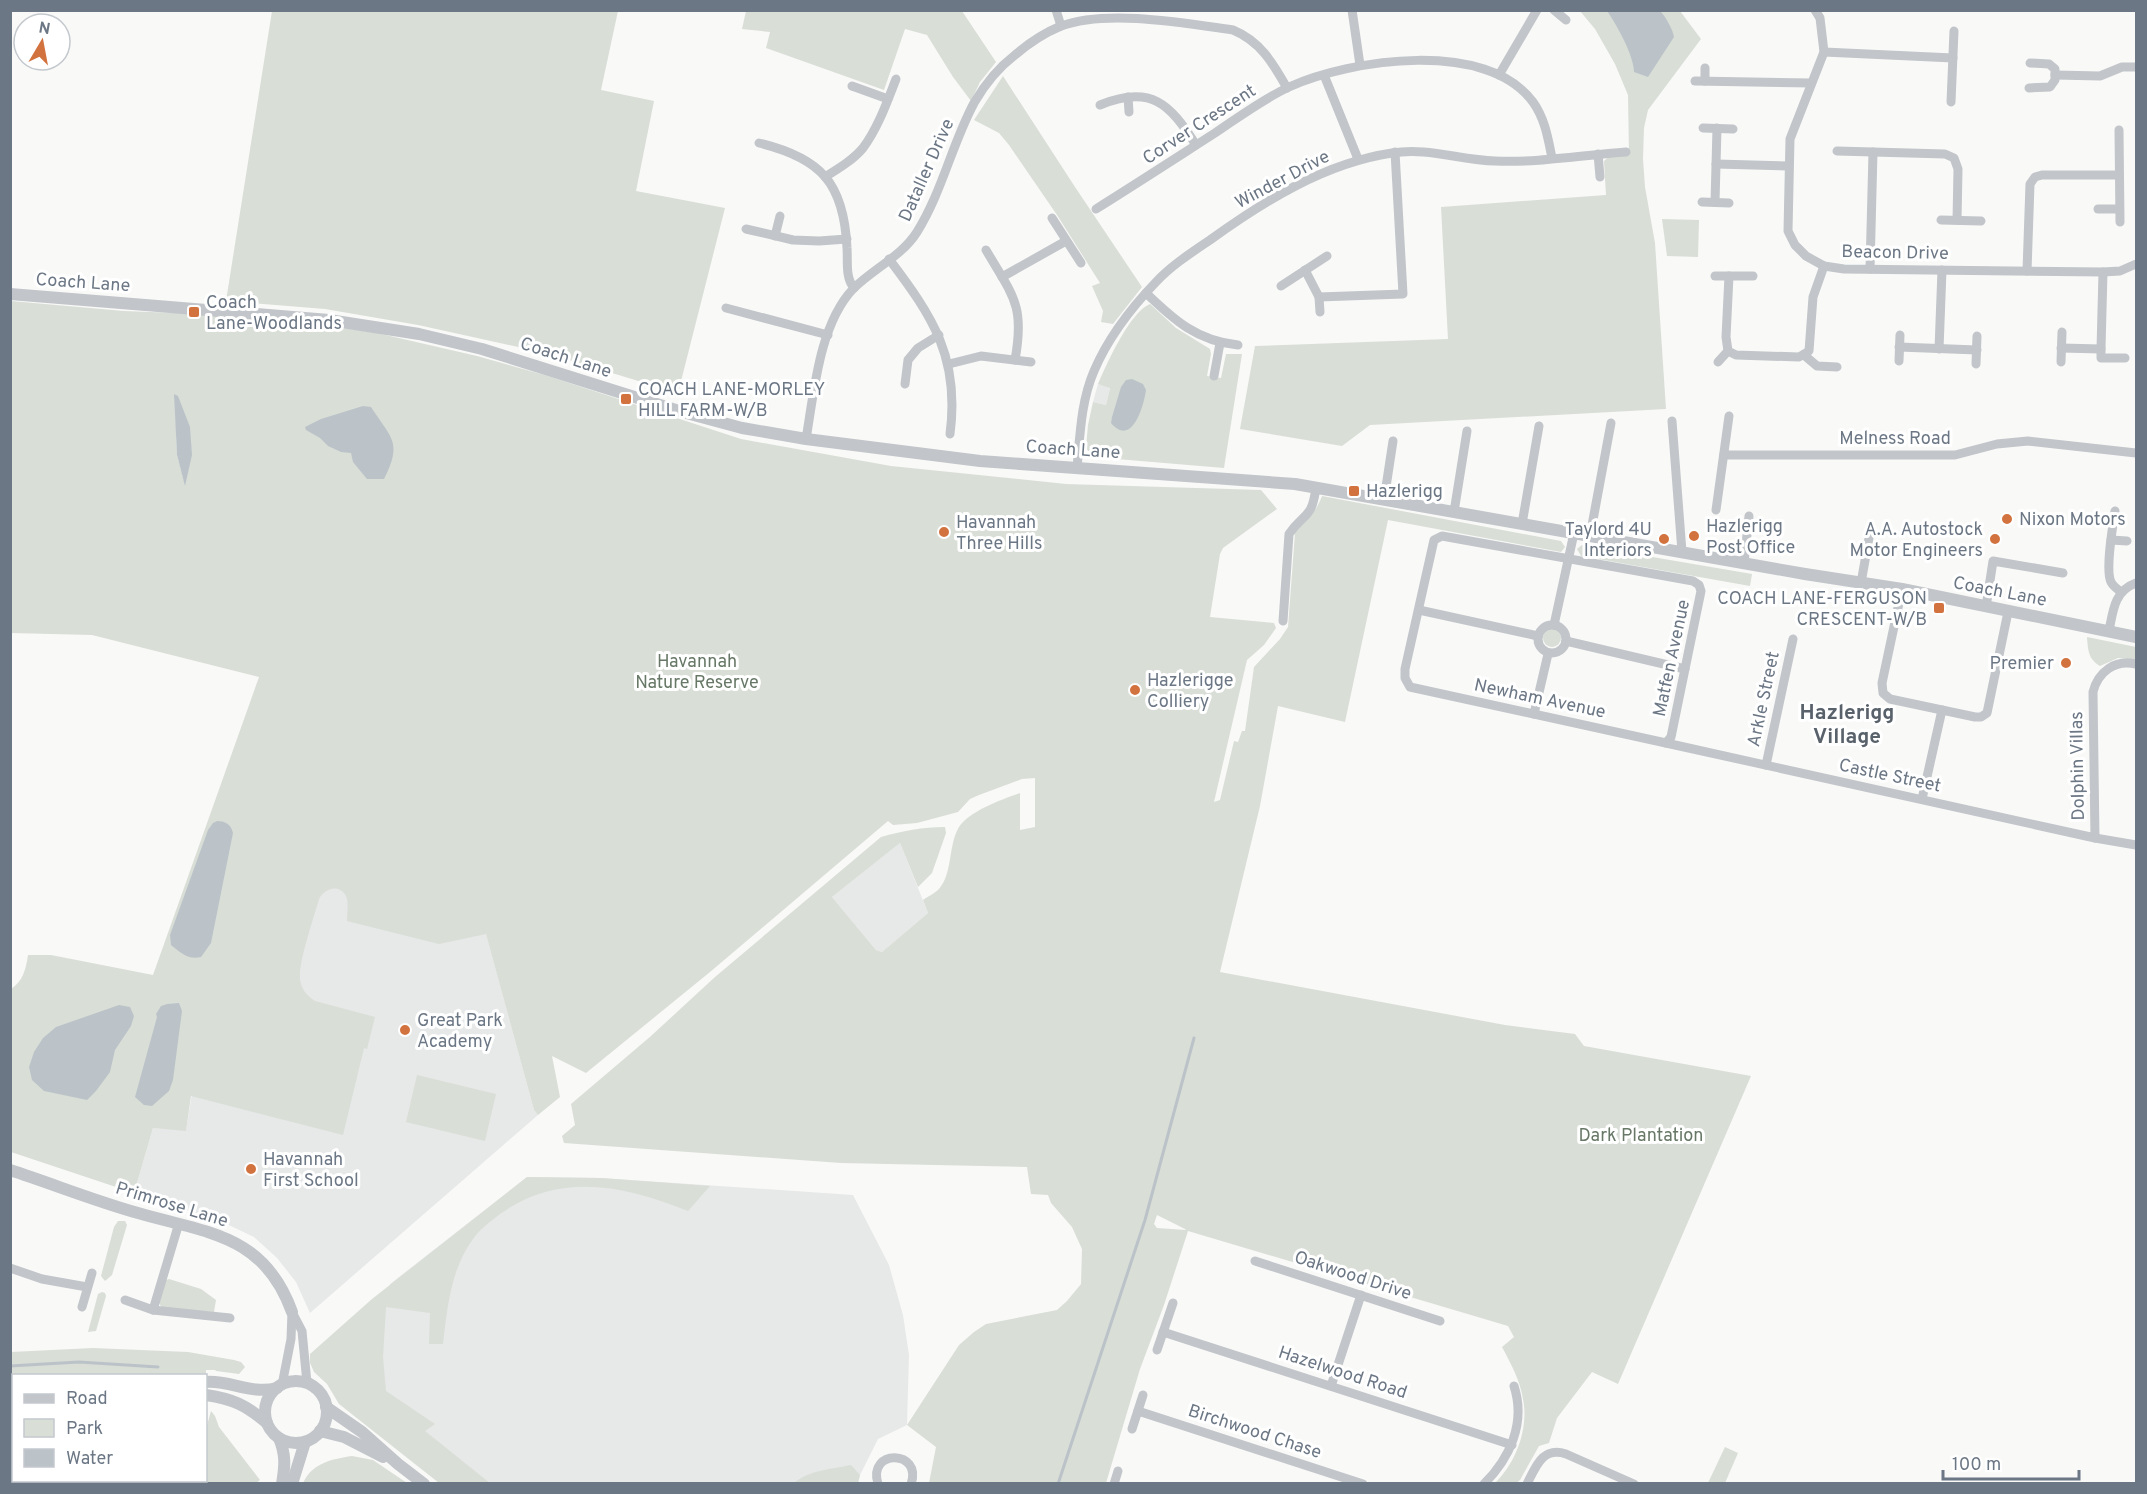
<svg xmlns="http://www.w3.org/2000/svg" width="2147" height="1494" font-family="Overpass,sans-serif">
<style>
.built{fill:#e7e8e8}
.green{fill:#d9ded7;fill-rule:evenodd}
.water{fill:#bbc3c9}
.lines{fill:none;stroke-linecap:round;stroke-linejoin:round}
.stream{stroke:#bbc3c9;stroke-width:3}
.minor{stroke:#c2c5c9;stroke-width:9}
.tertiary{stroke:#c2c5c9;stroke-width:12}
.poi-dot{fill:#d2733f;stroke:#fff;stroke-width:2}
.labels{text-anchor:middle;stroke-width:6;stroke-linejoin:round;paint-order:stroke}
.street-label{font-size:18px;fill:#6c7785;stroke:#fff}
.poi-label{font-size:18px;fill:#6c7785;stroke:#fff;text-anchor:start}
.park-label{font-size:18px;fill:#677866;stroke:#fff}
.quarter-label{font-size:21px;font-weight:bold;fill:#59616b;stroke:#fff}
</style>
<rect width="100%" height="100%" fill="#f9f9f8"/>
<g class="built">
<polygon points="1098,384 1110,387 1106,405 1093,402"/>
<polygon points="237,820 481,915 534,1110 538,1115 310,1313 296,1282 277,1258 254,1237 214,1218 163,1204 134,1193 153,1128 186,1130"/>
<polygon points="900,843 928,913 882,952 876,950 832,897"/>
<polygon points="527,1177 601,1178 853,1195 889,1265 903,1315 909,1355 907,1425 878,1439 860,1475 858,1483 490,1483 359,1381 390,1284"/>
</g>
<g class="green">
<polygon points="272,11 618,11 601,90 654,101 636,191 725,208 678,393 546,353 418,325 325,309 226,301"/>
<polygon points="746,11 962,11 996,62 980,82 971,101 953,77 927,35 905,29 884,90 766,48 770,32 742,29"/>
<polygon points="1580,11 1680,11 1701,39 1648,110 1644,128 1643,159 1645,187 1655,243 1666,409 1370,425 1342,446 1240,429 1255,346 1448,339 1441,207 1606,195 1604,161 1610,156 1629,155 1628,95 1615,64 1595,29"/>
<polygon points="1003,76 1075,187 1142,287 1113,324 1101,322 1103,311 1092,286 1100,283 1057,215 1009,145 999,133 974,120"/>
<polygon points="1662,219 1699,220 1698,257 1667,256"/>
<path d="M11,301L124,311L203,314L300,322L377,333L477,356L548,376L741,439L891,466L1066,484L1261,490L1277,509L1223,548L1220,554L1210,617L1274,623L1276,628L1264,645L1247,660L1214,802L1220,800L1234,741L1238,742L1242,731H1245L1254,667L1280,639L1288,627L1295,533C1307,518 1315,515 1322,496L1561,541L1565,547L1561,552L1388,520L1345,722L1278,706L1260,806L1220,972L1505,1025L1575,1034L1584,1046L1751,1076L1618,1384L1592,1372L1557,1418L1549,1443L1539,1446L1520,1480L1515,1484L1495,1483C1516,1463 1529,1428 1523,1399C1520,1380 1511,1364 1502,1347L1514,1337L1508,1326L1188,1231L1164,1305L1140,1369L1106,1483H929L936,1447L907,1425L959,1345L974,1332L986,1324L1057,1310L1067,1301L1081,1284L1082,1249L1072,1227L1051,1203L1048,1195L1031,1194L1027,1167L841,1163L564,1143L562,1136L575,1125L571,1104L651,1036L715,977L881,837C902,831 923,827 945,827L946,833L932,873L918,887L900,843L832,897L876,950L882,952L928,913L923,900C927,897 935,893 939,889C953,873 948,845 959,827C969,811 1003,799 1020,793V830L1035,827V778L1022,779L979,795L970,799L958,812L917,823L893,825L888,821L710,972L586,1073L552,1056L560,1097L538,1115L534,1110L486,934L439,944L347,921C347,914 349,903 346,896C339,883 324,889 319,899C314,917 298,963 300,979C301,989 307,996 315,1001L375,1017L367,1049L364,1048L343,1135L191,1096L186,1131L153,1128L134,1193L11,1152V989C23,981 26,969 28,955H51L153,975L259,677L92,635L11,633ZM175,394L185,484L177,455ZM1157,1215L1185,1229L1186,1230L1157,1228L1154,1224Z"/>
<path d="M1150,304L1176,328L1210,349L1211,354L1207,376L1221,378L1226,354H1242L1224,468L1093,457L1086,448L1088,425L1093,402L1106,405L1110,388L1098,384C1107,363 1130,312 1150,304Z"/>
<polygon points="1582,545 1752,574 1750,586 1581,556 1577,549"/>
<circle cx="1552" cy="638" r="9"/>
<path d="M2087,637L2136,647V659L2118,658L2100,666C2088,659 2088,650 2087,637Z"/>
<polygon points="417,1075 496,1094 485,1141 406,1122"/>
<path d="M527,1177L601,1178L710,1186L688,1211C625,1186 560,1171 500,1214C491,1221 480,1229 473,1239C451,1268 447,1309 443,1344H429L430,1313L386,1307L383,1357L386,1391L435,1424L425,1431L490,1483H439L339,1404L327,1384L314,1372L310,1363V1354L372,1299Z"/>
<polygon points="118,1221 125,1221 127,1225 112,1275 105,1281 101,1276 114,1227"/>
<polygon points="169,1279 201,1289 216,1300 214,1312 162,1308 159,1303 166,1280"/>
<polygon points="102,1292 105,1293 106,1296 96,1331 88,1332 98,1294"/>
<polygon points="93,1348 188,1352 234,1360 241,1362 245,1367 239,1374 216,1371 215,1370 206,1370 206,1377 14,1376 13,1393 11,1393 11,1352"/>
<polygon points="211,1411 215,1416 219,1427 260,1480 256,1483 191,1483 191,1481 206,1480 206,1429"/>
<polygon points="1725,1447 1738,1453 1725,1483 1708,1483"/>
<path d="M352,1456L373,1460L407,1483H303C312,1463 332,1459 352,1456Z"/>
<path d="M851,1465L860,1475L858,1483H794C812,1469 829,1470 851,1465Z"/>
</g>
<g class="water">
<path d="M1607,11H1660C1666,17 1673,30 1674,37L1648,77L1634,72C1634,56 1617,25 1607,11Z"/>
<path d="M1132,379L1143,384L1146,390C1144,405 1132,448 1111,423L1112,417L1121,387L1126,380Z"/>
<polygon points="174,394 178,396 190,427 192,455 185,486 177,455"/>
<path d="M363,406L371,407C391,438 403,442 384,479H367L353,462L351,453L341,452L328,446L320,438L306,430L305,427L321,419Z"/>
<path d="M217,821C225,821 231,824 233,833L211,943L201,957C188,960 181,953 171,945L170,935L208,830L213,823Z"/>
<polygon points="179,1003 182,1011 173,1080 169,1091 152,1106 144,1105 135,1097 157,1017 156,1014 161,1006 167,1004"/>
<polygon points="119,1005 130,1007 134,1016 131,1026 115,1050 110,1072 96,1091 87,1100 44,1091 32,1080 29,1067 34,1052 43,1038 56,1027"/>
</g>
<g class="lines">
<g class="stream">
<polyline points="10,1366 79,1362 158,1367"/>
<polyline points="1058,1484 1145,1220 1194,1038"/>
</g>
<g class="minor">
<polyline points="1056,10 1061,26"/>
<polyline points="1352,10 1360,65"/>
<polyline points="1554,10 1566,20"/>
<polyline points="1815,10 1820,18 1824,52 1790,139 1788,231 1795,245 1806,256 1824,266 1844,269 2103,272 2120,271 2136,264"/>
<polyline points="1824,52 1953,58"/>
<polyline points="1324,75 1358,159"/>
<polyline points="1499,75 1537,10"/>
<polyline points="2055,75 2100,76 2122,67 2136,67"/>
<polyline points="1695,81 1811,83"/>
<polyline points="1705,81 1705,68"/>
<polyline points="852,86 888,99"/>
<polyline points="2029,88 2050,87 2055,80 2055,69 2049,64 2030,63"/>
<polyline points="1128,97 1129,112"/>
<polyline points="1951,102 1954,31"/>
<path d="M1100,105C1151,84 1170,104 1196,145"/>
<polyline points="1703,128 1733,129"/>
<polyline points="2119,130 2120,222"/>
<path d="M759,143C821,158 844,183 847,248C848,262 845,277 854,288"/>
<polyline points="1837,151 1945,154 1954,158 1958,169 1957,220"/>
<polyline points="1598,154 1600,177"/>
<polyline points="1716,164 1788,166"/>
<path d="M825,177C838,169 853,160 863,148C878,128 887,102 896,79"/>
<polyline points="1702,202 1729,203"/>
<polyline points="1715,202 1717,128"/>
<path d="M1096,209C1136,184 1176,158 1215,133C1239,117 1263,99 1289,87C1351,59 1487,39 1533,102C1545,119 1548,138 1552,158"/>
<polyline points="2098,209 2119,209"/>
<polyline points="1052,218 1081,263"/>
<polyline points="1941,220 1981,221"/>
<polyline points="746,229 793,240 819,241 847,239"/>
<polyline points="775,236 780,216"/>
<path d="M986,250C1013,296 1025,305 1015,360"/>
<path d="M889,259C933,317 960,358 950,434"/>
<polyline points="1870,269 1873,152"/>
<polyline points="1305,270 1319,297 1320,312"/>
<polyline points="2027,271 2030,184 2035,177 2042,175 2119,175"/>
<polyline points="1715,276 1753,276"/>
<polyline points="1729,276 1726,337 1728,351 1736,355 1799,357 1809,351 1813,297 1824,266"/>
<polyline points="1002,277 1066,241"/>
<polyline points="1281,286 1327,256"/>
<path d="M1146,293C1174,320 1197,341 1238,345"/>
<polyline points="1319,297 1403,294 1395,152"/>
<polyline points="726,308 828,335"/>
<polyline points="1899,347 1977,350"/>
<polyline points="2061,348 2101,349 2103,272"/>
<polyline points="1939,349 1942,270"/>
<polyline points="2101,349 2101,358 2125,358"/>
<polyline points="1804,355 1817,366 1837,367"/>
<polyline points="1899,361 1900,335"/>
<polyline points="1718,362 1728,351"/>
<polyline points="2061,362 2062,332"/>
<polyline points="949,364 981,356 1031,362"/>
<polyline points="1976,364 1977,336"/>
<polyline points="1214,376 1220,343"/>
<polyline points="905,384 908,360 918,348 939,335"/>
<polyline points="1672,421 1682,552"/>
<path d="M806,439C814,393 819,325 853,289C873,269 902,256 917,232C942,192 952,144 974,103C985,84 998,68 1015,55C1029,43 1044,33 1061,26C1107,9 1184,23 1233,30C1260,41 1273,63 1287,88"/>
<polyline points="1724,455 1955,455 1997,444 2028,441 2136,453"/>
<path d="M1077,468C1080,435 1081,401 1094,371C1108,338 1132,307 1156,282C1172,265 1191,253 1210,240C1264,201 1325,163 1392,153C1427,147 1460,160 1495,161C1538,163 1583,155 1626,152"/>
<polyline points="1384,500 1393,441"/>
<polyline points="1716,510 1729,416"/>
<path d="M2115,511C2113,525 2105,570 2111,582C2113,586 2117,589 2121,592"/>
<polyline points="1454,512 1467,431"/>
<polyline points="1522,524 1539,426"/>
<polygon points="1442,536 1693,581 1699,585 1701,591 1671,737 1666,743 1410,687 1405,678 1405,669 1434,540"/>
<polyline points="1590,536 1611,423"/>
<polyline points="2111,540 2127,541"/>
<polyline points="1744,563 1749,516"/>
<polyline points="1861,583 1869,538"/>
<polyline points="1902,589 1882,683 1883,693 1890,699 1975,717 1981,717 1987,713 2008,612"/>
<polyline points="1986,607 1993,561 2063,573"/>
<polyline points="1419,610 1538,636"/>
<path d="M1283,621L1289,534C1304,512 1312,520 1316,487"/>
<circle cx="1552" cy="639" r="14"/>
<polyline points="1554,625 1574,533"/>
<path d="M2109,631C2113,611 2114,591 2136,583"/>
<polyline points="1566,641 1685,669"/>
<polyline points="1534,714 1548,654"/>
<path d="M1666,743L2095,838L2093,692C2098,672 2115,659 2136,664"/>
<polyline points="1766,765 1793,639"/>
<polyline points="1922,799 1942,710"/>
<polyline points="2095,838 2136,845"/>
<polyline points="1255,1261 1440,1321"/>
<polyline points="10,1268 42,1279 87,1287"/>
<polyline points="125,1300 153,1310 230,1318"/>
<polyline points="82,1307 92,1273"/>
<polyline points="153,1310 179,1223"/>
<polyline points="292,1312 302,1331 307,1383"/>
<polyline points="1163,1332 1512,1445"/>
<polyline points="1157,1350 1173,1303"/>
<polyline points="282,1385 291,1339 292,1312"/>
<polyline points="1331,1386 1361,1295"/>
<polyline points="1138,1411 1363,1484"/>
<polyline points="1132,1429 1143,1395"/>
<path d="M878,1484C867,1448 923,1450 911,1484"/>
<polyline points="1114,1484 1118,1471"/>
<path d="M1484,1484C1510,1458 1526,1423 1514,1386"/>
<path d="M1527,1484C1536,1466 1543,1446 1566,1454L1634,1484"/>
</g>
<g class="tertiary">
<polyline points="10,294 329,320 419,334 482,349 679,411 742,428 806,439 980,461 1295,484 1805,574 1902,589 2136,637"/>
<path d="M10,1170C53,1184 95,1201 138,1213C207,1233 264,1234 292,1312"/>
<circle cx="296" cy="1412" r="31"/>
<path d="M206,1382C230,1380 252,1395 277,1388"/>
<path d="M206,1395C233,1399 246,1405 267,1423"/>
<polyline points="10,1399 14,1399"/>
<polyline points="326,1407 362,1432 398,1464 424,1484"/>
<polyline points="320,1431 344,1437 383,1457"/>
<path d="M279,1438C286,1455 285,1466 282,1484"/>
<polyline points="292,1484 305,1442"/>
</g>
</g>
<g class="poi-dot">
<rect x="188" y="306" width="12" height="12" rx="3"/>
<rect x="620" y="393" width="12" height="12" rx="3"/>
<rect x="1348" y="485" width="12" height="12" rx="3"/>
<circle cx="2007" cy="519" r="6"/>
<circle cx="944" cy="532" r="6"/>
<circle cx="1694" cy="536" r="6"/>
<circle cx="1664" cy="539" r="6"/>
<circle cx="1995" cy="539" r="6"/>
<rect x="1933" y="602" width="12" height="12" rx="3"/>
<circle cx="2066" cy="663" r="6"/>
<circle cx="1135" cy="690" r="6"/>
<circle cx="405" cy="1030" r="6"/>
<circle cx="251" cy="1169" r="6"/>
</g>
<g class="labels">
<g class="street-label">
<text transform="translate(1199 124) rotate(-33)" y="6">Corver Crescent</text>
<text transform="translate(926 170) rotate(-66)" y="6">Dataller Drive</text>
<text transform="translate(1282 179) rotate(-28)" y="6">Winder Drive</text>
<text transform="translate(1895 252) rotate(1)" y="6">Beacon Drive</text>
<text transform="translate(83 282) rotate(4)" y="6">Coach Lane</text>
<text transform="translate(566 357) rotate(18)" y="6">Coach Lane</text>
<text x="1895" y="444">Melness Road</text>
<text transform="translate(1073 449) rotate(4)" y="6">Coach Lane</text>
<text transform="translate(2000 591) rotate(11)" y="6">Coach Lane</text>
<text transform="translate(1671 658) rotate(-78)" y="6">Matfen Avenue</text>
<text transform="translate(1540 698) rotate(12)" y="6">Newham Avenue</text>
<text transform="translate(1763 699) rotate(-78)" y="6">Arkle Street</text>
<text transform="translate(2077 766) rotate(-91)" y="6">Dolphin Villas</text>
<text transform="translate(1890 775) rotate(12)" y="6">Castle Street</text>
<text transform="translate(172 1204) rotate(17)" y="6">Primrose Lane</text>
<text transform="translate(1353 1275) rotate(18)" y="6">Oakwood Drive</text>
<text transform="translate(1343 1372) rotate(18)" y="6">Hazelwood Road</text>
<text transform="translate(1255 1431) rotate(18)" y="6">Birchwood Chase</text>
</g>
<g class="poi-label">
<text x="206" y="308">Coach<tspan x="206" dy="21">Lane-Woodlands</tspan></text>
<text x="638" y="395">COACH LANE-MORLEY<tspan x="638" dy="21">HILL FARM-W/B</tspan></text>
<text x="1366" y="497">Hazlerigg</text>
<text x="2019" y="525">Nixon Motors</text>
<text x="956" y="528">Havannah<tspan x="956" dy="21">Three Hills</tspan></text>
<text x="1706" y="532">Hazlerigg<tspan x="1706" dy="21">Post Office</tspan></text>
<text x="1652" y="535" text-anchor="end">Taylord 4U<tspan x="1652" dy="21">Interiors</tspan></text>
<text x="1983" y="535" text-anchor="end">A.A. Autostock<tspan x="1983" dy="21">Motor Engineers</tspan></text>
<text x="1927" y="604" text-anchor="end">COACH LANE-FERGUSON<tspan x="1927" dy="21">CRESCENT-W/B</tspan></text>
<text x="2054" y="669" text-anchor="end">Premier</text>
<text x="1147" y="686">Hazlerigge<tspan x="1147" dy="21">Colliery</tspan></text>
<text x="417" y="1026">Great Park<tspan x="417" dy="21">Academy</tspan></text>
<text x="263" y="1165">Havannah<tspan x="263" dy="21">First School</tspan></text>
</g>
<g class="park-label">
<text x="697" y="667">Havannah<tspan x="697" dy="21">Nature Reserve</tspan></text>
<text x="1641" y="1141">Dark Plantation</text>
</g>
<g class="quarter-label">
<text x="1847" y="719">Hazlerigg<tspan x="1847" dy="24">Village</tspan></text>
</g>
</g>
<rect width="2147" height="1494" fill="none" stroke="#6c7785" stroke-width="24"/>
<rect x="12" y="1374" width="195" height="108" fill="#ffffff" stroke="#c4c9ce" stroke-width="1.5"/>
<rect x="24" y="1394" width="30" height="9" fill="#c2c5c9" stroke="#c4c9ce" stroke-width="1.5"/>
<text x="66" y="1404" font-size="18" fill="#6c7785">Road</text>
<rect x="24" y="1419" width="30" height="18" fill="#d9ded7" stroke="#c4c9ce" stroke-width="1.5"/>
<text x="66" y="1434" font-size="18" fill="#6c7785">Park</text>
<rect x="24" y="1449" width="30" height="18" fill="#bbc3c9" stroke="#c4c9ce" stroke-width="1.5"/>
<text x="66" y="1464" font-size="18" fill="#6c7785">Water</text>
<g transform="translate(42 42) rotate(10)"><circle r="28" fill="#ffffff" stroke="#c4c9ce" stroke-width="1.5"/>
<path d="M0-4.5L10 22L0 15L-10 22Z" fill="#d2733f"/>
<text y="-9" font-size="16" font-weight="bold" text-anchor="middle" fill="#6c7785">N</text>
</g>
<path d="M1943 1470v9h136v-9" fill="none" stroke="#6c7785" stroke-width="3"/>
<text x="1952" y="1470" font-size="18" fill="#6c7785" stroke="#ffffff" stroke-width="4.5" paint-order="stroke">100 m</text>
</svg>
